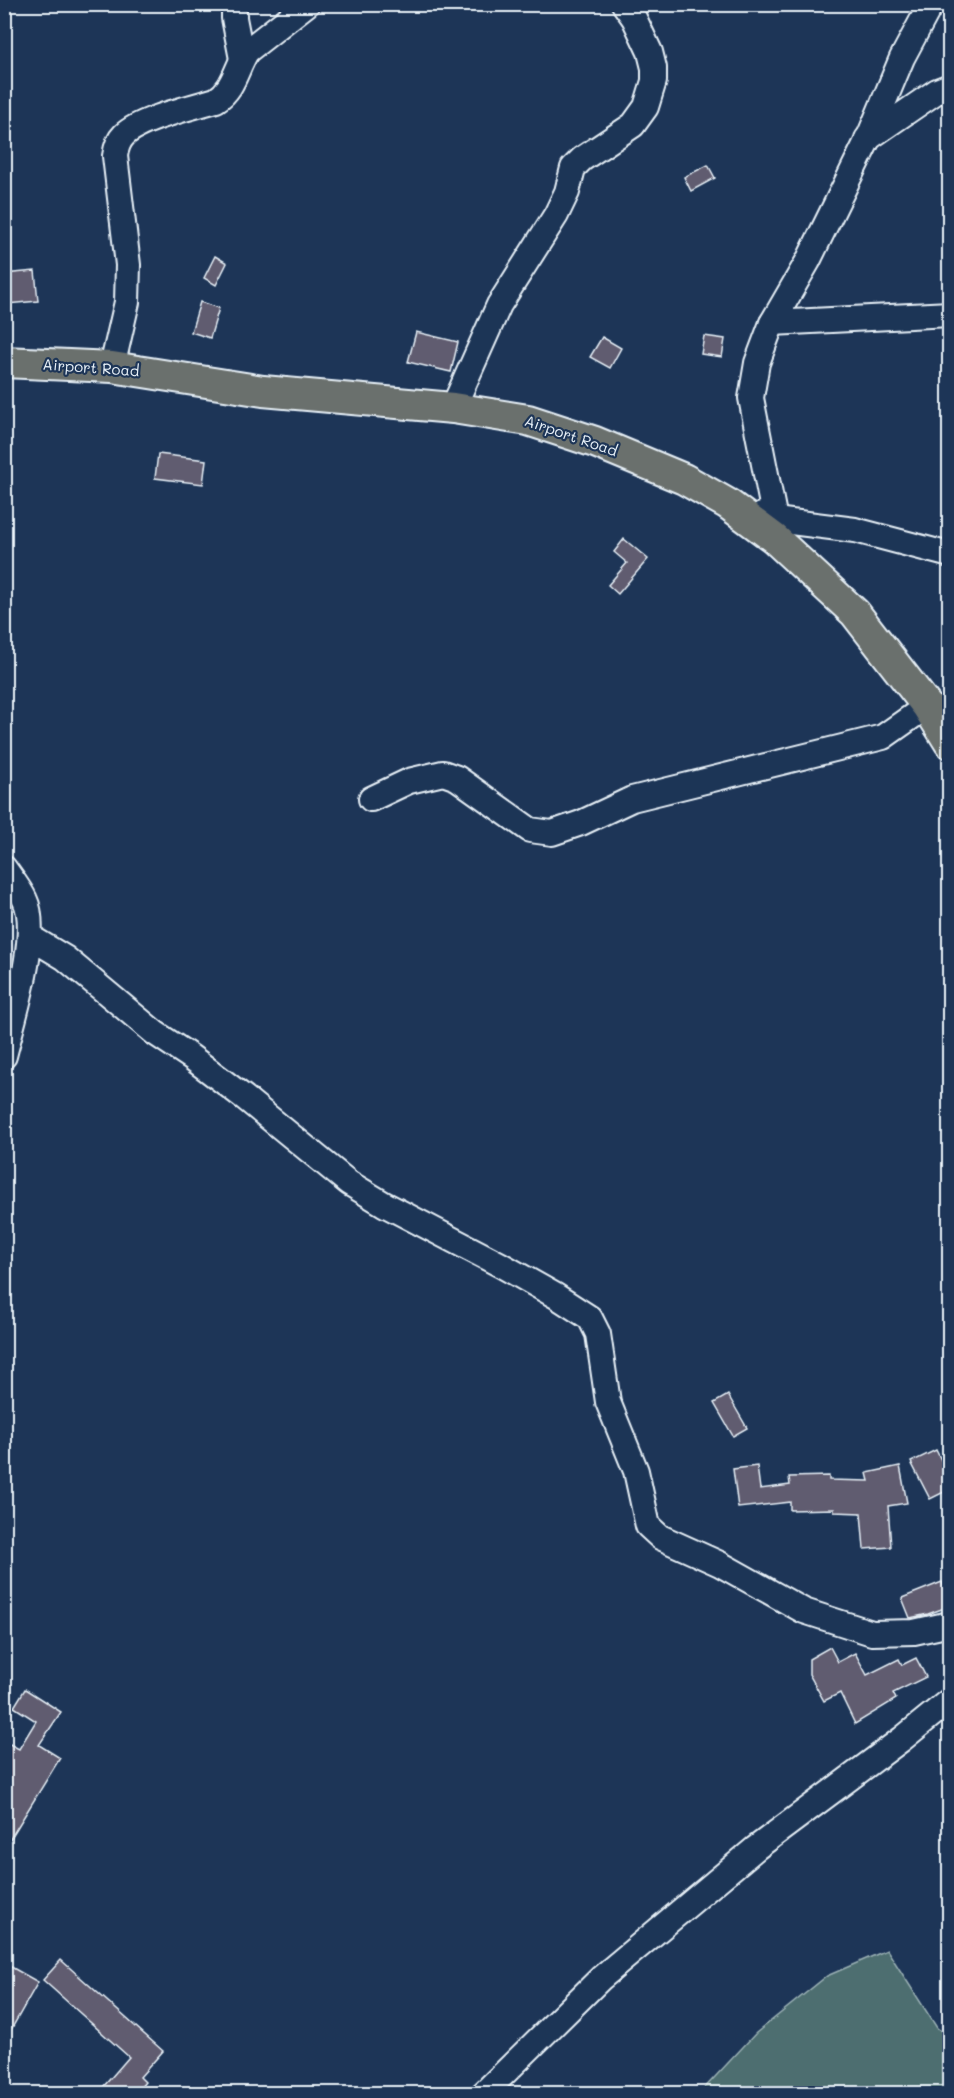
<svg xmlns="http://www.w3.org/2000/svg" width="954" height="2098" font-family="Mali,sans-serif">
<style>
.green{fill:#4d6e6f;stroke:#9ab0b4;stroke-width:1.5}
.building{fill:#615c70;stroke:#e8f1f8;stroke-width:1.5}
.lines{fill:none;stroke-linecap:round;stroke-linejoin:round}
.minor-casing{stroke:#e8f1f8;stroke-width:28}
.major-casing{stroke:#e8f1f8;stroke-width:34}
.minor{stroke:#1d3557;stroke-width:24}
.major{stroke:#6b706d;stroke-width:30}
.labels{text-anchor:middle;stroke-width:4.5;stroke-linejoin:round;paint-order:stroke}
.street-label{font-size:15px;fill:#e8f1f8;stroke:#1d3557}
</style>
<rect width="100%" height="100%" fill="#1d3557"/>
<filter id="ink" filterUnits="userSpaceOnUse"><feTurbulence type="fractalNoise" baseFrequency=".0167" numOctaves="2"/><feDisplacementMap in="SourceGraphic" scale="12" xChannelSelector="R" yChannelSelector="G"/><feConvolveMatrix kernelMatrix="1 2 1 2 8 2 1 2 1" color-interpolation-filters="sRGB"/></filter>
<g filter="url(#ink)">
<polygon class="green" points="887,1950 937,2028 949,2036 949,2093 700,2093 756,2033 827,1976"/>
<g class="building">
<polygon points="708,165 715,178 691,191 684,177"/>
<polygon points="215,256 227,263 216,285 204,278"/>
<polygon points="35,271 38,301 7,304 4,274"/>
<polygon points="200,302 219,308 210,338 191,332"/>
<polygon points="416,332 458,342 451,372 408,362"/>
<polygon points="704,336 725,339 722,357 701,354"/>
<polygon points="602,337 621,348 610,368 590,357"/>
<polygon points="158,454 206,460 203,484 155,478"/>
<polygon points="624,539 648,559 618,594 608,585 627,563 614,552"/>
<polygon points="728,1395 747,1428 733,1436 714,1403"/>
<polygon points="936,1450 950,1478 950,1489 930,1499 911,1462"/>
<polygon points="757,1466 760,1489 790,1485 789,1477 829,1476 829,1480 869,1481 867,1473 900,1466 907,1503 888,1506 891,1547 864,1549 861,1513 834,1512 834,1509 790,1510 790,1502 738,1508 733,1469"/>
<polygon points="942,1582 950,1606 928,1614 910,1618 902,1598"/>
<polygon points="830,1647 838,1662 855,1653 867,1675 899,1659 902,1665 916,1658 926,1677 893,1693 896,1699 855,1724 840,1693 824,1701 809,1674 809,1659"/>
<polygon points="25,1689 61,1712 39,1745 60,1758 4,1849 4,1741 19,1749 36,1721 14,1707"/>
<polygon points="61,1960 163,2051 140,2077 145,2082 135,2094 97,2094 129,2057 43,1980"/>
<polygon points="4,1963 38,1982 4,2042"/>
</g>
<g class="lines">
<g class="minor-casing">
<g id="minor">
<polyline points="234,4 234,18 242,59"/>
<polyline points="867,139 937,91 950,86"/>
<polyline points="772,323 950,314"/>
<path d="M112,367L127,302L128,265L115,156C116,148 118,141 124,135C140,119 193,107 216,100C234,89 236,68 247,51L307,4"/>
<polyline points="453,408 499,305 556,215 567,192 573,168 582,159 633,125 646,107 654,81 654,68 650,52 634,18 624,4"/>
<polyline points="762,515 775,520 855,530 950,555"/>
<polyline points="775,520 751,398 757,363 772,323 808,261 869,137 902,58 931,4"/>
<polyline points="371,799 409,781 443,773 457,778 530,830 552,833 581,823 632,799 883,737 927,706"/>
<path d="M4,868C11,878 20,889 25,900C41,933 13,1019 4,1056"/>
<polyline points="30,937 65,958 155,1033 191,1057 245,1098 349,1183 384,1204 501,1265 556,1296 590,1318 598,1334 608,1402 636,1471 648,1526 660,1537 720,1564 804,1611 872,1633 914,1632 950,1624"/>
<polyline points="483,2094 601,1978 756,1848 902,1739 950,1700"/>
</g>
</g>
<g class="major-casing">
<polyline id="major" points="4,362 112,367 263,391 453,408 528,420 595,442 684,479 728,504 774,538 855,613 927,706 950,743"/>
</g>
<use href="#minor" class="minor"/>
<use href="#major" class="major"/>
</g>
</g>
<g class="labels">
<g class="street-label">
<text transform="translate(91 368) rotate(4)" y="5">Airport Road</text>
<text transform="translate(571 436) rotate(19)" y="5">Airport Road</text>
</g>
</g>
<rect width="954" height="2098" fill="none" stroke="#1d3557" stroke-width="24"/>
<rect x="12" y="12" width="930" height="2074" fill="none" stroke="#e8f1f8" stroke-width="2" filter="url(#ink)"/>
</svg>
